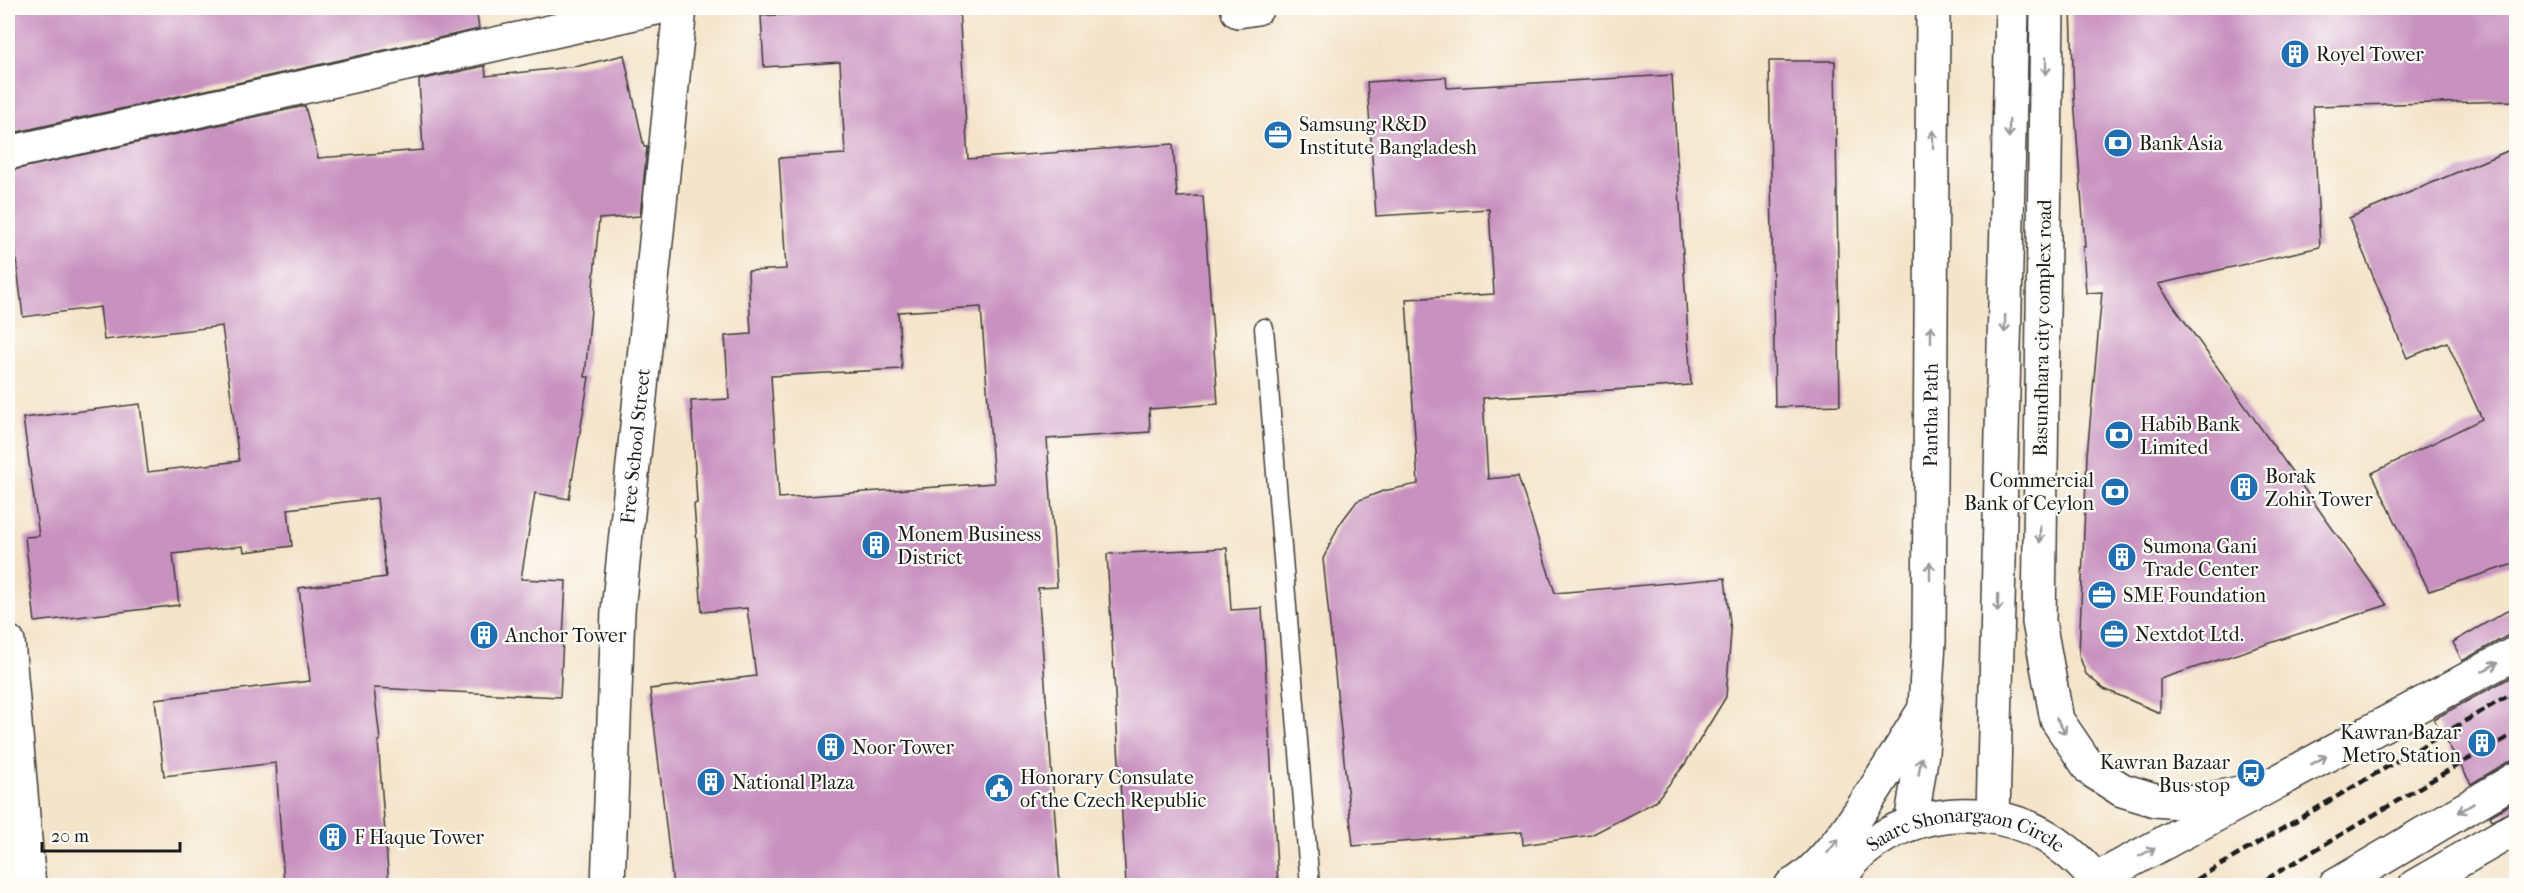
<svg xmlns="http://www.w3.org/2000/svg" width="2524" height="893" font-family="'IM FELL French Canon',serif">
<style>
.building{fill:#c891bf;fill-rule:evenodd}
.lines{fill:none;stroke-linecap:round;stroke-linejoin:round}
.lane-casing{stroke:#3c3a36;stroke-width:21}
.street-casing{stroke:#3c3a36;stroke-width:36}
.secondary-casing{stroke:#3c3a36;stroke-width:36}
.highway-casing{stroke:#3c3a36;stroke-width:36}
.lane{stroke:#fff;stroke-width:18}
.street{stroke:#fff;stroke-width:33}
.secondary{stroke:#fff;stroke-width:33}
.highway{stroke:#fff;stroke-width:33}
.rail{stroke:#1c1c1c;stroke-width:4.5;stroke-dasharray:9 4.5;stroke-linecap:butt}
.oneway{stroke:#999}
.labels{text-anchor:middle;stroke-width:4.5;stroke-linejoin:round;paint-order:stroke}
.poi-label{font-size:20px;fill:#1c1c1c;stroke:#fdfcf7;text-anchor:start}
.street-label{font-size:20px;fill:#1c1c1c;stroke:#fdfcf7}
</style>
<rect width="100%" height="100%" fill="#fdfcf7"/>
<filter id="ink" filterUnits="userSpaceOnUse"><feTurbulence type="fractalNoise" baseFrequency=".0167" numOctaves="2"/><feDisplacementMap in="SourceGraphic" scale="12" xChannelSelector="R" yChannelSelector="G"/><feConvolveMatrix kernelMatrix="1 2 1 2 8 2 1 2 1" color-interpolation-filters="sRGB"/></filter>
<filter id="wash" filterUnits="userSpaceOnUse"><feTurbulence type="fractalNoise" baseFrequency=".008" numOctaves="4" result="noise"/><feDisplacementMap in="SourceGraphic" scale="24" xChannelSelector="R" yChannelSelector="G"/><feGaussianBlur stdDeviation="1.35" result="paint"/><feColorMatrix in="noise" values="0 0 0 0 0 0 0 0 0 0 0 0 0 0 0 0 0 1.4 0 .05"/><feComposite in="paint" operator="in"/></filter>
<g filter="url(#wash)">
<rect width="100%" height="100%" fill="#f4e4ca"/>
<g id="blocks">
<g class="building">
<polygon points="8,8 476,8 479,29 8,134"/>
<path d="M902,8H959L968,159L1173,144L1177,197L1203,196L1218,404L1149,409L1150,432L1047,439L1057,587L1038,588L1060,885H673L650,689L756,676L747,608L702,612L694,504L697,503L691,401L729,399L725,336L751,334L748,271L786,269L779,158L845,154L840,62L764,67L761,16ZM981,307L994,483L779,498L771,376L902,369L898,312Z"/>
<polygon points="2071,8 2517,8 2517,101 2313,106 2320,247 2158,284 2387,605 2160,679 2160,713 2104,689 2086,674 2079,655 2087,455 2102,292 2086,293 2083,247 2085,247 2074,98"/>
<polygon points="624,55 644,147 647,147 640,216 599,219 585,377 589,377 569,499 535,493 521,579 566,581 560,697 374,688 380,740 378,741 389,885 284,885 276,763 164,776 155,699 310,681 299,588 386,577 377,498 288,509 292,546 244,552 243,546 173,554 179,605 35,622 25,537 39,536 23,418 140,404 148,472 239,461 222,326 104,340 100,307 23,317 8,189 8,171 305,106 318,158 423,150 419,80 485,66 486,76 579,66"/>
<polygon points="1769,61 1835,61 1840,405 1775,407"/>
<polygon points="1672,75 1691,385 1483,398 1488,479 1518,476 1555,593 1725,578 1731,632 1726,697 1685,764 1655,802 1591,835 1523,845 1522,832 1353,846 1323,559 1339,525 1357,501 1383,491 1418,484 1406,299 1494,294 1489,209 1376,216 1367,82 1446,77 1447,88"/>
<polygon points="2517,147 2517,563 2429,591 2372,473 2482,419 2447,342 2407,358 2349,218"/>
<polygon points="1227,548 1231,610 1262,608 1278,885 1126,885 1107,554"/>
<polygon points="2517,605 2517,634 2507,636 2462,661 2453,642"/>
<polygon points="2517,674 2517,760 2506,763 2471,784 2434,719"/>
<polygon points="2517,800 2517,809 2492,820 2490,816"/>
</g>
</g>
</g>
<g filter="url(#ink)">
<use href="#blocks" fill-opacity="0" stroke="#3c3a36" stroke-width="1.5"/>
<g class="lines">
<g class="lane-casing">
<polyline id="lane" points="1264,328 1310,886"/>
</g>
<g class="street-casing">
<g id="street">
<polyline points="1238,11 1257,8"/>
<polyline points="8,153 657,8"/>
<polyline points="8,642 29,886"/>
<path id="s1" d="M608,886L618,611L680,8"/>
</g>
</g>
<g class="secondary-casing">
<g id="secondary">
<polyline points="2047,8 2039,622 2057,720 2091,770 2122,790 2155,800 2193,803 2253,790"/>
<polyline points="1993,816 2012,8"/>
<path id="s2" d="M1911,824L1922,753L1929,642L1933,8"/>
<path d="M1791,886C1837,862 1894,757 1923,712"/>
</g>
</g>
<g class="highway-casing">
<g id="highway">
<polyline points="2095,880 2516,653"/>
<path id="s3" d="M1835,886C1841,877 1847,868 1854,860C1904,808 1989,801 2049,838C2067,850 2088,866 2098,886"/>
<polyline points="2335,886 2516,779"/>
<polyline points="2415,886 2516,828"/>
</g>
</g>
<use href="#lane" class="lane"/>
<use href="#street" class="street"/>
<use href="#secondary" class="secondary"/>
<use href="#highway" class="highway"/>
<g class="rail">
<polyline points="2185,886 2516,691"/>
<polyline points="2255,886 2454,767 2516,733"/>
</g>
</g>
<defs><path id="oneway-shaft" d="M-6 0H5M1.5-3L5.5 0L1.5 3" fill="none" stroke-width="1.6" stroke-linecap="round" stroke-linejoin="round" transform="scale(1.5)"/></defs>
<g class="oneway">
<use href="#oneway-shaft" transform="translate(2046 66) rotate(91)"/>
<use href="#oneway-shaft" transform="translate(2009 129) rotate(91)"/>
<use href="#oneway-shaft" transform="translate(1933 139) rotate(-90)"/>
<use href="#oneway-shaft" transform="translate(2005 324) rotate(91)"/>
<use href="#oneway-shaft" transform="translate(1931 334) rotate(-90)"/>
<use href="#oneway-shaft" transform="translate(2040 534) rotate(91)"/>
<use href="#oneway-shaft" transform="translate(1930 571) rotate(-90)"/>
<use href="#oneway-shaft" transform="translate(1998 603) rotate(91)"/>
<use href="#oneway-shaft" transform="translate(2490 667) rotate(-29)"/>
<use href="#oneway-shaft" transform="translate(2061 726) rotate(59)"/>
<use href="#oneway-shaft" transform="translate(2319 760) rotate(-29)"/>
<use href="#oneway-shaft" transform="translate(1920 766) rotate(-81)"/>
<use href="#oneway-shaft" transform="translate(2466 808) rotate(149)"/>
<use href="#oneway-shaft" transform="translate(1833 846) rotate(-52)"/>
<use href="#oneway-shaft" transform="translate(2147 852) rotate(-28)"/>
</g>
</g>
<defs>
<g id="building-disc" transform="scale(1.5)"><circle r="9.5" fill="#1f6fb2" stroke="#fdfcf7"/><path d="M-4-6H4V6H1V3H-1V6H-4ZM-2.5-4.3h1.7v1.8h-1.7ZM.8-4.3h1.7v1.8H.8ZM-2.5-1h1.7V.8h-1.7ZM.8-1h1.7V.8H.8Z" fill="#fff"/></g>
<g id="office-disc" transform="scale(1.5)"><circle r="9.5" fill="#1f6fb2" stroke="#fdfcf7"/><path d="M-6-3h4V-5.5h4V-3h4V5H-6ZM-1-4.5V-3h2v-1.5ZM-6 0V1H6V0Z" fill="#fff"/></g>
<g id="bank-disc" transform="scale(1.5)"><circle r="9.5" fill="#1f6fb2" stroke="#fdfcf7"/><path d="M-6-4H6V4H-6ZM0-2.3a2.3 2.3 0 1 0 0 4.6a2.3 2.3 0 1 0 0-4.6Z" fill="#fff"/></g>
<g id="bus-disc" transform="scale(1.5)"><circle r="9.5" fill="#1f6fb2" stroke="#fdfcf7"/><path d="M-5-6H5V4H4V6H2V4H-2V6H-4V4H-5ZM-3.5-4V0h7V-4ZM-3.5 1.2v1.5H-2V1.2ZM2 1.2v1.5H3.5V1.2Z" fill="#fff"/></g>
<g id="civic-disc" transform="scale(1.5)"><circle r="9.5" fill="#1f6fb2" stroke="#fdfcf7"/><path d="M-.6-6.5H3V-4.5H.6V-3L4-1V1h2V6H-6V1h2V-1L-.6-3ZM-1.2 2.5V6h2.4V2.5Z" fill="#fff"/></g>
</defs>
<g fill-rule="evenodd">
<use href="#building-disc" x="2295" y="54"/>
<use href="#office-disc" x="1278" y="135"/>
<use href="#bank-disc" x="2118" y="143"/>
<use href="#bank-disc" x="2119" y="435"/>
<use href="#building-disc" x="2244" y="487"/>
<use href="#bank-disc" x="2115" y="492"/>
<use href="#building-disc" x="876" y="545"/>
<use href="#building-disc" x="2122" y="557"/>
<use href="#office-disc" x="2102" y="595"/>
<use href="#office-disc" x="2114" y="634"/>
<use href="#building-disc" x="484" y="635"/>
<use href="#building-disc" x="2482" y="743"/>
<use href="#building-disc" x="831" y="747"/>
<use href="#bus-disc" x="2251" y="773"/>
<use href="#building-disc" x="711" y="782"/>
<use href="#civic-disc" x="999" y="788"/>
<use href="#building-disc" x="333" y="837"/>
</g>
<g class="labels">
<g class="poi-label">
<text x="2316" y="61">Royel Tower</text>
<text x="1299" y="131">Samsung R&amp;D<tspan x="1299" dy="23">Institute Bangladesh</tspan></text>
<text x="2139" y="150">Bank Asia</text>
<text x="2140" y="431">Habib Bank<tspan x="2140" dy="23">Limited</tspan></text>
<text x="2265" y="483">Borak<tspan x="2265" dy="23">Zohir Tower</tspan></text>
<text x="2094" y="487" text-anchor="end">Commercial<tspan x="2094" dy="23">Bank of Ceylon</tspan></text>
<text x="897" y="541">Monem Business<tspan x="897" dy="23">District</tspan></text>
<text x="2143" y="553">Sumona Gani<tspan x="2143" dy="23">Trade Center</tspan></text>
<text x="2123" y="602">SME Foundation</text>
<text x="2135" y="641">Nextdot Ltd.</text>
<text x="505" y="642">Anchor Tower</text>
<text x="2461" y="739" text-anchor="end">Kawran Bazar<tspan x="2461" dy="23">Metro Station</tspan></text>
<text x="852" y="754">Noor Tower</text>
<text x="2230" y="769" text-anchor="end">Kawran Bazaar<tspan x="2230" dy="23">Bus stop</tspan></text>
<text x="1020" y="784">Honorary Consulate<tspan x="1020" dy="23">of the Czech Republic</tspan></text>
<text x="732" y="789">National Plaza</text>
<text x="354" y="844">F Haque Tower</text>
</g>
<g class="street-label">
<text transform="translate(2042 328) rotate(-89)" y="7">Basundhara city complex road</text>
<text dy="7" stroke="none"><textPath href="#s2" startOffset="410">Pantha Path</textPath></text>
<text dy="7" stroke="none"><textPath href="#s1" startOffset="441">Free School Street</textPath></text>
<text dy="7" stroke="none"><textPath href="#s3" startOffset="156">Saarc Shonargaon Circle</textPath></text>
</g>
</g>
<rect width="2524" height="893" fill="none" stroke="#fdfcf7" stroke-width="30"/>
<path d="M42 842v9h138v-9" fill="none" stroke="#1c1c1c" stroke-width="3"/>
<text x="51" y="842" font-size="18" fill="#1c1c1c" stroke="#fdfcf7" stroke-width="4.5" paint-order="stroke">20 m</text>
</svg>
